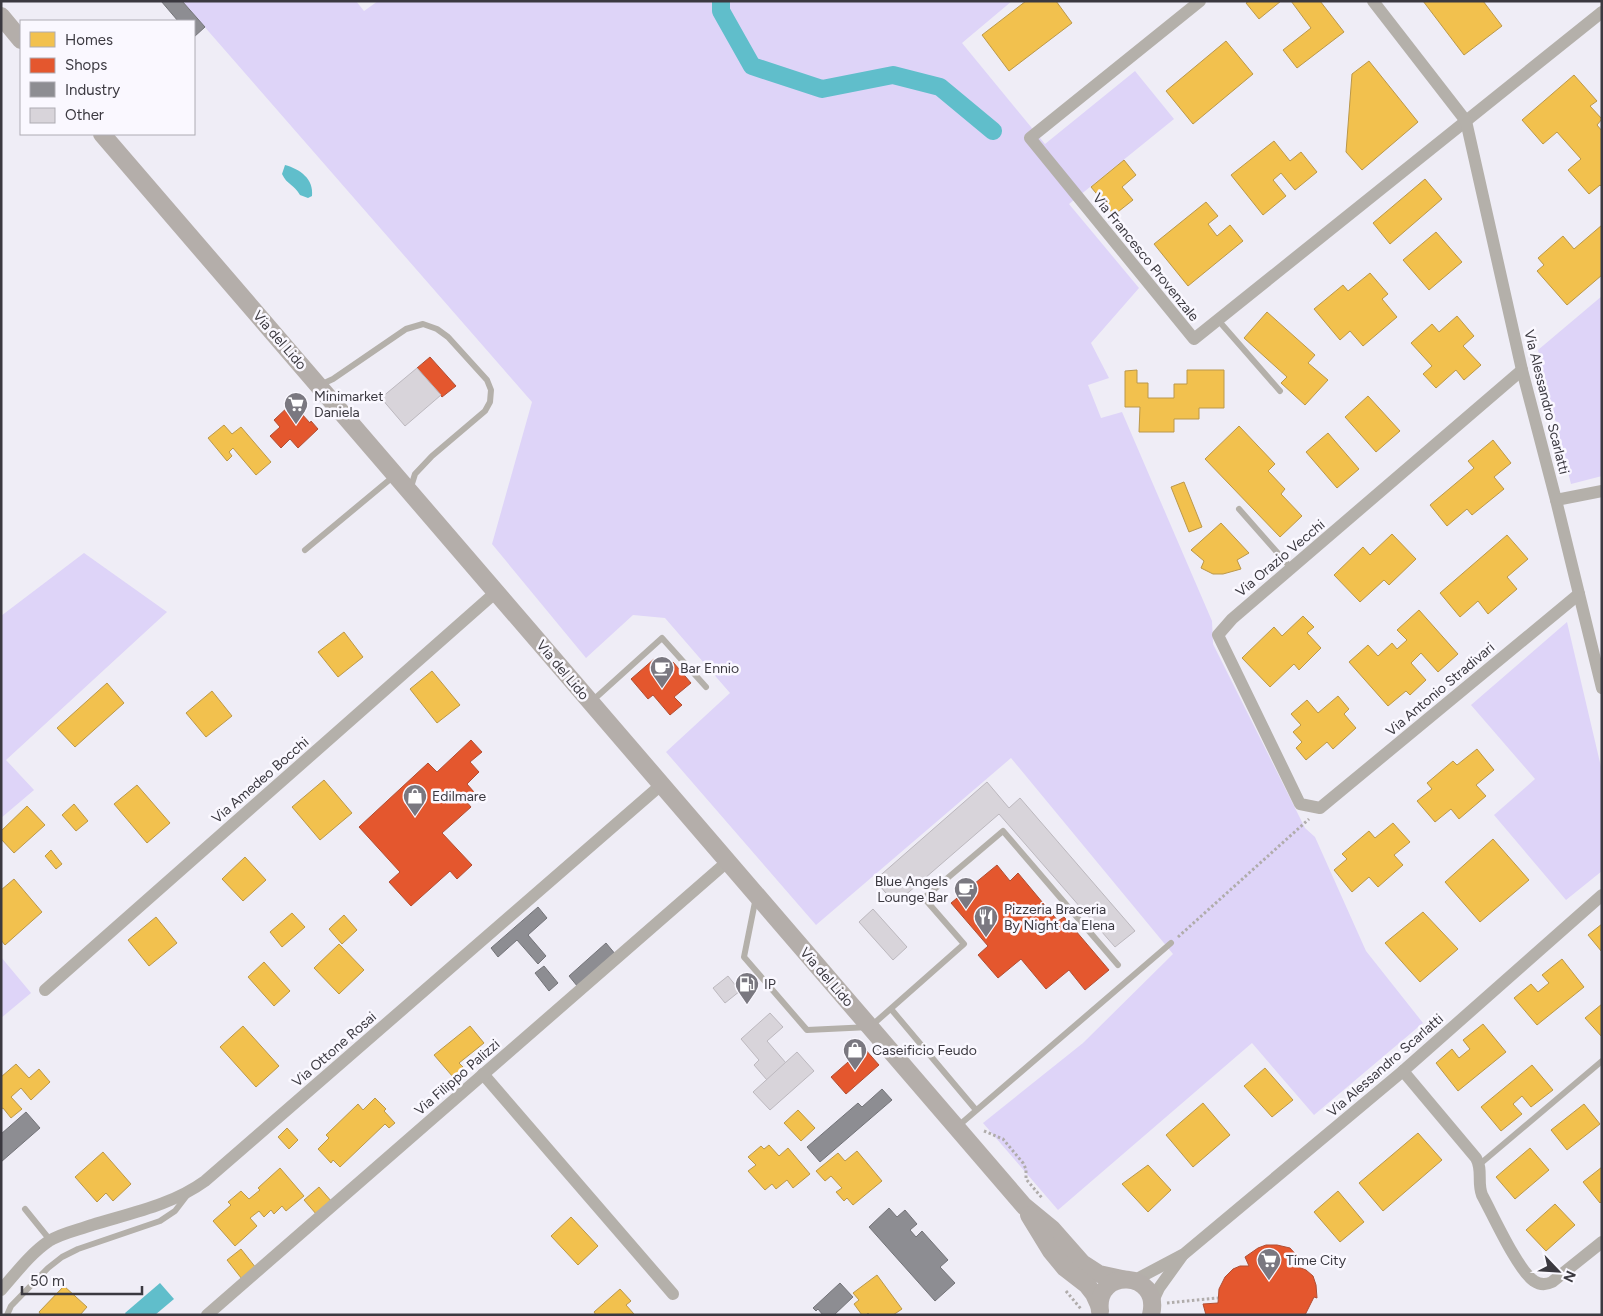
<svg xmlns="http://www.w3.org/2000/svg" width="1603" height="1316" font-family="Figtree,sans-serif">
<style>
.green{fill:#ded4f8}
.water{fill:#60becb}
.homes{fill:#f2c14e;stroke:#bb984a}
.shops{fill:#e4572e;stroke:#b14e33}
.industry{fill:#8d8d92;stroke:#747479}
.lines{fill:none;stroke-linecap:round;stroke-linejoin:round}
.canal{stroke:#60becb;stroke-width:18}
.building{fill:#d8d4da;stroke:#bcb8be}
.path{stroke:#b0acab;stroke-width:3;stroke-dasharray:2.5 2.5;stroke-linecap:butt}
.service{stroke:#b4b0aa;stroke-width:6}
.minor{stroke:#b4b0aa;stroke-width:12}
.secondary{stroke:#b4aeaa;stroke-width:18}
.labels{text-anchor:middle;stroke-width:5;stroke-linejoin:round;paint-order:stroke}
.street-label{font-size:14px;fill:#3b3940;stroke:#faf8ff}
.poi-label{font-size:14px;fill:#3b3940;stroke:#faf8ff;text-anchor:start}
</style>
<rect width="100%" height="100%" fill="#efedf6"/>
<g class="green">
<polygon points="182,1 356,1 364,11 378,1 1012,1 962,43 1045,144 1135,71 1174,119 1069,204 1139,288 1091,343 1109,378 1088,385 1101,418 1122,412 1212,621 1213,644 1305,828 1315,837 1366,951 1423,1023 1314,1115 1252,1043 1058,1210 983,1123 1083,1043 1173,954 1011,758 816,925 666,752 730,693 665,618 633,615 586,658 492,544 532,402"/>
<polygon points="1602,296 1602,476 1571,484 1538,350"/>
<polygon points="84,553 167,612 6,760 34,790 1,818 1,616"/>
<polygon points="1567,622 1602,771 1602,871 1566,900 1494,815 1535,779 1471,705"/>
<polygon points="1,957 31,993 1,1018"/>
</g>
<g class="water">
<path d="M285,165C300,169 314,179 312,196L308,198L300,195C294,184 287,185 282,174Z"/>
<polygon points="160,1283 174,1299 155,1315 126,1315 125,1313"/>
</g>
<g class="homes">
<polygon points="1026,1 1056,1 1072,23 1009,71 982,35"/>
<polygon points="1249,1 1281,1 1259,19 1246,3"/>
<polygon points="1291,1 1320,1 1344,32 1297,68 1283,50 1311,28"/>
<polygon points="1423,1 1483,1 1502,26 1464,55"/>
<polygon points="1226,41 1253,74 1193,124 1166,91"/>
<polygon points="1369,61 1418,122 1362,170 1346,152 1352,74"/>
<polygon points="1574,75 1597,101 1590,106 1602,119 1597,125 1602,131 1602,187 1600,185 1589,194 1568,170 1581,159 1557,132 1543,144 1522,120"/>
<polygon points="1274,141 1290,161 1301,152 1317,172 1295,190 1281,173 1273,180 1286,196 1263,215 1231,175"/>
<polygon points="1124,160 1136,175 1122,187 1133,200 1114,215 1091,187"/>
<polygon points="1425,179 1442,199 1390,244 1373,223"/>
<polygon points="1206,202 1218,216 1208,224 1217,236 1230,225 1243,241 1188,286 1154,244"/>
<polygon points="1602,225 1602,275 1567,305 1537,271 1544,265 1538,258 1563,236 1574,249"/>
<polygon points="1436,232 1462,262 1429,290 1403,260"/>
<polygon points="1370,273 1388,294 1382,299 1397,317 1363,346 1350,331 1340,340 1314,309 1343,285 1348,291"/>
<polygon points="1267,312 1315,355 1308,363 1328,380 1305,405 1281,383 1287,377 1244,338"/>
<polygon points="1457,316 1474,336 1463,346 1481,365 1464,380 1456,370 1436,388 1423,374 1432,366 1411,343 1432,324 1439,332"/>
<polygon points="1137,370 1137,383 1148,383 1148,398 1174,398 1174,384 1187,384 1187,370 1224,370 1224,408 1199,408 1199,419 1174,419 1174,432 1139,432 1140,407 1125,407 1125,371"/>
<polygon points="1368,396 1400,431 1376,452 1345,417"/>
<polygon points="224,425 232,434 241,427 271,462 256,475 233,448 229,452 232,456 227,461 208,438"/>
<polygon points="1239,426 1275,464 1268,471 1285,489 1281,494 1302,516 1280,537 1205,459"/>
<polygon points="1328,433 1359,469 1337,488 1306,452"/>
<polygon points="1493,440 1511,463 1494,477 1504,489 1472,515 1467,509 1447,526 1430,505 1474,468 1468,461"/>
<polygon points="1184,482 1202,527 1189,532 1171,487"/>
<polygon points="1221,523 1249,553 1237,560 1241,569 1223,574 1213,574 1201,568 1204,561 1191,550"/>
<polygon points="1392,534 1416,559 1389,585 1384,580 1360,602 1334,575 1363,547 1370,555"/>
<polygon points="1507,535 1528,559 1507,577 1517,589 1488,614 1478,601 1460,617 1440,593"/>
<polygon points="1419,610 1458,654 1438,672 1421,653 1411,663 1426,680 1410,695 1406,691 1388,706 1349,662 1368,645 1378,656 1392,643 1397,649 1407,640 1397,630"/>
<polygon points="1303,616 1314,627 1307,633 1321,648 1299,670 1294,664 1270,687 1242,658 1274,627 1282,636"/>
<polygon points="344,632 363,657 338,677 318,652"/>
<polygon points="432,671 460,705 437,723 410,689"/>
<polygon points="107,683 124,703 75,747 57,728"/>
<polygon points="212,691 232,716 206,737 186,713"/>
<polygon points="1338,696 1349,709 1344,714 1356,728 1333,749 1327,742 1306,760 1296,748 1302,742 1293,732 1301,725 1291,714 1307,700 1318,713"/>
<polygon points="1477,749 1494,770 1476,785 1486,796 1459,819 1451,809 1435,822 1417,801 1432,789 1427,783 1453,761 1457,765"/>
<polygon points="324,780 352,813 320,840 292,807"/>
<polygon points="137,785 170,823 147,843 114,804"/>
<polygon points="74,804 88,821 76,831 62,815"/>
<polygon points="27,806 45,825 14,853 1,839 1,831"/>
<polygon points="1393,823 1410,842 1394,855 1403,865 1378,887 1369,877 1352,892 1334,870 1347,859 1342,854 1369,831 1375,838"/>
<polygon points="1493,839 1529,880 1480,922 1445,882"/>
<polygon points="51,850 62,864 56,869 45,856"/>
<polygon points="245,857 266,880 243,901 222,879"/>
<polygon points="14,879 42,912 5,945 1,940 1,890"/>
<polygon points="1423,912 1458,949 1420,982 1385,943"/>
<polygon points="292,913 305,927 282,947 270,932"/>
<polygon points="344,915 357,930 342,944 329,929"/>
<polygon points="156,917 177,943 149,966 128,940"/>
<polygon points="1602,924 1602,952 1588,935"/>
<polygon points="339,944 364,970 339,994 314,968"/>
<polygon points="1562,959 1584,987 1537,1025 1514,998 1531,984 1538,992 1549,983 1542,975"/>
<polygon points="264,962 290,991 274,1006 248,977"/>
<polygon points="1602,1004 1602,1037 1585,1018"/>
<polygon points="1483,1024 1506,1052 1458,1091 1436,1063 1452,1049 1459,1058 1470,1049 1463,1040"/>
<polygon points="243,1026 279,1066 256,1087 220,1047"/>
<polygon points="470,1026 484,1043 459,1063 464,1068 453,1077 434,1055"/>
<polygon points="16,1064 29,1078 39,1069 50,1082 31,1100 21,1088 11,1097 22,1109 11,1118 3,1108 1,1109 1,1077"/>
<polygon points="1532,1065 1553,1090 1531,1107 1522,1096 1513,1104 1522,1114 1501,1131 1481,1107"/>
<polygon points="1265,1068 1293,1100 1272,1117 1244,1086"/>
<polygon points="375,1098 386,1109 384,1111 395,1123 389,1128 385,1124 340,1167 333,1160 331,1163 318,1149 329,1138 326,1135 358,1104 363,1110"/>
<polygon points="1203,1103 1230,1135 1193,1167 1166,1135"/>
<polygon points="1584,1104 1600,1124 1567,1150 1551,1130"/>
<polygon points="798,1110 815,1128 801,1141 784,1123"/>
<polygon points="287,1128 298,1140 289,1149 278,1137"/>
<polygon points="1418,1133 1442,1160 1383,1211 1359,1183"/>
<polygon points="769,1145 779,1156 788,1148 810,1174 793,1188 787,1180 776,1189 772,1184 765,1190 748,1171 756,1165 748,1157 761,1146 764,1149"/>
<polygon points="1530,1148 1549,1170 1515,1199 1496,1177"/>
<polygon points="857,1151 882,1181 853,1205 847,1198 844,1201 836,1192 842,1188 831,1176 825,1181 816,1171 838,1153 845,1161"/>
<polygon points="103,1152 131,1184 113,1201 106,1193 97,1202 75,1177"/>
<polygon points="1148,1165 1171,1190 1148,1212 1122,1184"/>
<polygon points="1602,1167 1602,1201 1600,1203 1583,1182"/>
<polygon points="280,1168 304,1196 286,1211 282,1206 274,1214 271,1210 264,1217 259,1211 250,1218 257,1226 235,1246 213,1221 231,1205 228,1202 241,1191 249,1199 260,1190 258,1188"/>
<polygon points="319,1187 332,1202 317,1215 304,1200"/>
<polygon points="1338,1191 1364,1222 1340,1242 1314,1212"/>
<polygon points="1555,1204 1575,1225 1546,1251 1526,1230"/>
<polygon points="571,1217 598,1246 578,1265 551,1236"/>
<polygon points="241,1249 256,1268 242,1279 227,1260"/>
<polygon points="877,1275 902,1309 893,1315 870,1315 868,1313 866,1315 862,1315 854,1304 859,1300 853,1293"/>
<polygon points="64,1286 87,1307 80,1315 41,1315 39,1312"/>
<polygon points="620,1289 631,1301 626,1305 634,1314 596,1315 594,1312"/>
</g>
<g class="shops">
<polygon points="430,357 456,386 442,397 417,368"/>
<polygon points="292,403 310,423 311,421 318,429 298,448 290,439 281,448 270,436 280,427 274,420"/>
<polygon points="654,659 663,670 673,662 691,683 674,697 682,705 670,715 653,695 648,699 631,679"/>
<polygon points="471,740 482,752 470,762 479,772 467,784 474,792 465,800 471,807 442,833 472,865 457,879 450,871 411,906 389,882 400,872 359,827 428,763 437,772"/>
<polygon points="997,865 1010,881 1018,873 1058,921 1064,917 1109,970 1085,990 1069,970 1046,989 1021,959 998,978 978,955 988,946 951,903"/>
<polygon points="864,1048 879,1065 846,1094 831,1077"/>
<polygon points="1266,1245 1277,1245 1290,1248 1299,1258 1294,1262 1298,1267 1306,1270 1313,1276 1316,1285 1317,1298 1314,1297 1305,1315 1206,1315 1203,1304 1218,1303 1219,1289 1225,1277 1233,1269 1240,1266 1249,1266 1245,1257 1258,1248"/>
</g>
<g class="industry">
<polygon points="161,1 182,1 205,27 194,37 194,21 178,21"/>
<polygon points="538,907 547,918 528,935 546,956 538,964 517,940 498,957 491,948"/>
<polygon points="606,943 616,955 578,987 569,976"/>
<polygon points="544,966 558,983 549,991 535,973"/>
<polygon points="882,1089 892,1100 820,1162 807,1147 858,1103 862,1107"/>
<polygon points="26,1112 40,1128 1,1162 1,1134"/>
<polygon points="889,1208 897,1217 905,1210 917,1224 910,1230 916,1237 922,1231 948,1260 940,1267 955,1283 935,1301 869,1227"/>
<polygon points="840,1283 853,1297 834,1315 823,1315 818,1309 816,1311 813,1308"/>
</g>
<g class="lines">
<polyline class="canal" points="721,1 721,11 752,66 822,89 893,75 940,87 993,131"/>
</g>
<g class="building">
<polygon points="417,368 441,395 405,426 381,398"/>
<polygon points="987,782 1009,808 1020,798 1135,931 1115,947 999,814 895,904 875,880"/>
<polygon points="873,909 907,947 893,960 859,922"/>
<polygon points="728,976 740,991 725,1003 713,988"/>
<polygon points="770,1013 783,1027 767,1041 786,1063 767,1080 754,1065 759,1060 741,1039"/>
<polygon points="797,1052 814,1071 770,1110 753,1092"/>
</g>
<g class="lines">
<g class="path">
<polyline points="1178,937 1309,819"/>
<polyline points="984,1131 1003,1139 1023,1163 1026,1169 1026,1179 1042,1198"/>
<polyline points="1066,1291 1081,1309"/>
<polyline points="1167,1303 1218,1298"/>
</g>
<g class="service">
<polyline points="1218,320 1280,391"/>
<polyline points="320,385 333,379 406,329 423,324 437,329 448,337 487,380 491,390 490,402 485,411 432,456 415,474 410,490"/>
<polyline points="1239,509 1291,568"/>
<polyline points="305,550 394,476"/>
<polyline points="591,702 662,638 706,687"/>
<polyline points="756,897 744,957 807,1030 870,1027 964,944 924,898 1003,831 1118,965"/>
<polyline points="891,1009 976,1110"/>
<polyline points="957,1127 1171,943"/>
<polyline points="1480,1164 1602,1061"/>
<polyline points="25,1209 50,1240"/>
<polyline points="7,1315 11,1306 48,1268 62,1257 78,1249 160,1221 175,1211 188,1194"/>
</g>
<g class="minor">
<polyline points="1200,1 1030,138 1194,339 1602,12"/>
<polyline points="1373,1 1466,121 1522,370 1556,500 1602,688"/>
<polyline points="1522,370 1232,619 1218,635 1300,804 1320,808 1579,594"/>
<polyline points="1556,500 1602,491"/>
<polyline points="45,990 496,592"/>
<path d="M1403,1071L1476,1158C1483,1170 1477,1182 1482,1195C1493,1215 1517,1269 1534,1281C1540,1285 1546,1285 1552,1282L1602,1242"/>
<polyline points="483,1074 673,1294"/>
<polyline points="1135,1280 1184,1254 1403,1071 1602,895"/>
<path d="M1,1290C16,1273 31,1253 49,1241C62,1233 78,1230 92,1225C131,1213 172,1205 205,1181L661,785"/>
<polyline points="1153,1301 1159,1288 1182,1256"/>
<polyline points="207,1315 727,862"/>
</g>
<g class="secondary">
<polyline points="1,16 21,40"/>
<polyline points="102,134 1024,1206 1052,1229 1082,1263 1099,1274 1122,1279"/>
<polyline points="1029,1215 1051,1251 1065,1268 1087,1285 1094,1294 1099,1305"/>
<path d="M1100,1311C1094,1267 1162,1270 1151,1315"/>
</g>
</g>
<defs>
<g id="supermarket-pin" transform="scale(1.25)"><path d="M0 17L-7.5 6A9.5 9.5 0 1 1 7.5 6Z" fill="#7a7880" stroke="#faf8ff"/><path d="M-6-5.5h2.5l.6 2H6L4.5 2H-2.5L-4.4-4H-6ZM-1.5 3.2a1.3 1.3 0 1 0 .1 0ZM3 3.2a1.3 1.3 0 1 0 .1 0Z" fill="#fff"/></g>
<g id="cafe-pin" transform="scale(1.25)"><path d="M0 17L-7.5 6A9.5 9.5 0 1 1 7.5 6Z" fill="#7a7880" stroke="#faf8ff"/><path d="M-5.5-4.5H6V0H3Q3 3.5 0 3.5H-2.5Q-5.5 3.5-5.5 0ZM3-3.2v2h1.7v-2ZM-6 4.5H4V6H-6Z" fill="#fff"/></g>
<g id="shop-pin" transform="scale(1.25)"><path d="M0 17L-7.5 6A9.5 9.5 0 1 1 7.5 6Z" fill="#7a7880" stroke="#faf8ff"/><path d="M-5-2.5h2.3a2.7 3.5 0 0 1 5.4 0H5L5.5 6h-11ZM-1.5-2.5h3a1.5 2.3 0 0 0-3 0Z" fill="#fff"/></g>
<g id="restaurant-pin" transform="scale(1.25)"><path d="M0 17L-7.5 6A9.5 9.5 0 1 1 7.5 6Z" fill="#7a7880" stroke="#faf8ff"/><path d="M-5-6h1v4h1v-4h1v4h1v-4h1v5L-1.5 .5V6h-2V.5L-5-1ZM5-6V6H3V1.5H1.5Q1.5-4 5-6Z" fill="#fff"/></g>
<g id="fuel-pin" transform="scale(1.25)"><path d="M0 17L-7.5 6A9.5 9.5 0 1 1 7.5 6Z" fill="#7a7880" stroke="#faf8ff"/><path d="M-5.5-6h7V0h2V4h1.3V-2.5L3-4.5l.8-.8L6-3V5H2.5V1h-1V6h-7ZM-4.2-4.7v3.2H.2V-4.7Z" fill="#fff"/></g>
</defs>
<g fill-rule="evenodd">
<use href="#supermarket-pin" x="296" y="404"/>
<use href="#cafe-pin" x="662" y="668"/>
<use href="#shop-pin" x="415" y="796"/>
<use href="#cafe-pin" x="966" y="889"/>
<use href="#restaurant-pin" x="986" y="917"/>
<use href="#fuel-pin" x="747" y="984"/>
<use href="#shop-pin" x="855" y="1050"/>
<use href="#supermarket-pin" x="1269" y="1260"/>
</g>
<g class="labels">
<g class="street-label">
<text transform="translate(1146 257) rotate(51)" y="5">Via Francesco Provenzale</text>
<text transform="translate(280 340) rotate(49)" y="5">Via del Lido</text>
<text transform="translate(1547 402) rotate(76)" y="5">Via Alessandro Scarlatti</text>
<text transform="translate(1280 558) rotate(-40)" y="5">Via Orazio Vecchi</text>
<text transform="translate(563 670) rotate(50)" y="5">Via del Lido</text>
<text transform="translate(1440 689) rotate(-40)" y="5">Via Antonio Stradivari</text>
<text transform="translate(260 780) rotate(-41)" y="5">Via Amedeo Bocchi</text>
<text transform="translate(827 977) rotate(49)" y="5">Via del Lido</text>
<text transform="translate(334 1049) rotate(-41)" y="5">Via Ottone Rosai</text>
<text transform="translate(1385 1065) rotate(-41)" y="5">Via Alessandro Scarlatti</text>
<text transform="translate(457 1077) rotate(-41)" y="5">Via Filippo Palizzi</text>
</g>
<g class="poi-label">
<text x="314" y="401">Minimarket<tspan x="314" dy="16">Daniela</tspan></text>
<text x="680" y="673">Bar Ennio</text>
<text x="432" y="801">Edilmare</text>
<text x="948" y="886" text-anchor="end">Blue Angels<tspan x="948" dy="16">Lounge Bar</tspan></text>
<text x="1004" y="914">Pizzeria Braceria<tspan x="1004" dy="16">By Night da Elena</tspan></text>
<text x="764" y="989">IP</text>
<text x="872" y="1055">Caseificio Feudo</text>
<text x="1286" y="1265">Time City</text>
</g>
</g>
<rect width="1603" height="1316" fill="none" stroke="#3b3940" stroke-width="5"/>
<rect x="20" y="20" width="175" height="115" fill="#faf8ff" stroke="#aeacb3"/>
<rect x="30" y="32" width="25" height="15" fill="#f2c14e" stroke="#aeacb3"/>
<text x="65" y="45" font-size="15" fill="#3b3940">Homes</text>
<rect x="30" y="58" width="25" height="15" fill="#e4572e" stroke="#aeacb3"/>
<text x="65" y="70" font-size="15" fill="#3b3940">Shops</text>
<rect x="30" y="82" width="25" height="15" fill="#8d8d92" stroke="#aeacb3"/>
<text x="65" y="95" font-size="15" fill="#3b3940">Industry</text>
<rect x="30" y="108" width="25" height="15" fill="#d8d4da" stroke="#aeacb3"/>
<text x="65" y="120" font-size="15" fill="#3b3940">Other</text>
<g transform="translate(1558 1271) rotate(115)" stroke="#faf8ff" stroke-width="4" paint-order="stroke">
<path d="M0-4L9 19L0 12L-9 19Z" fill="#3b3940"/>
<text y="-8" font-size="14" font-weight="bold" text-anchor="middle" fill="#3b3940">N</text>
</g>
<path d="M22 1286v8h120v-8" fill="none" stroke="#3b3940" stroke-width="2.5"/>
<text x="30" y="1286" font-size="15" fill="#3b3940" stroke="#faf8ff" stroke-width="4" paint-order="stroke">50 m</text>
</svg>
